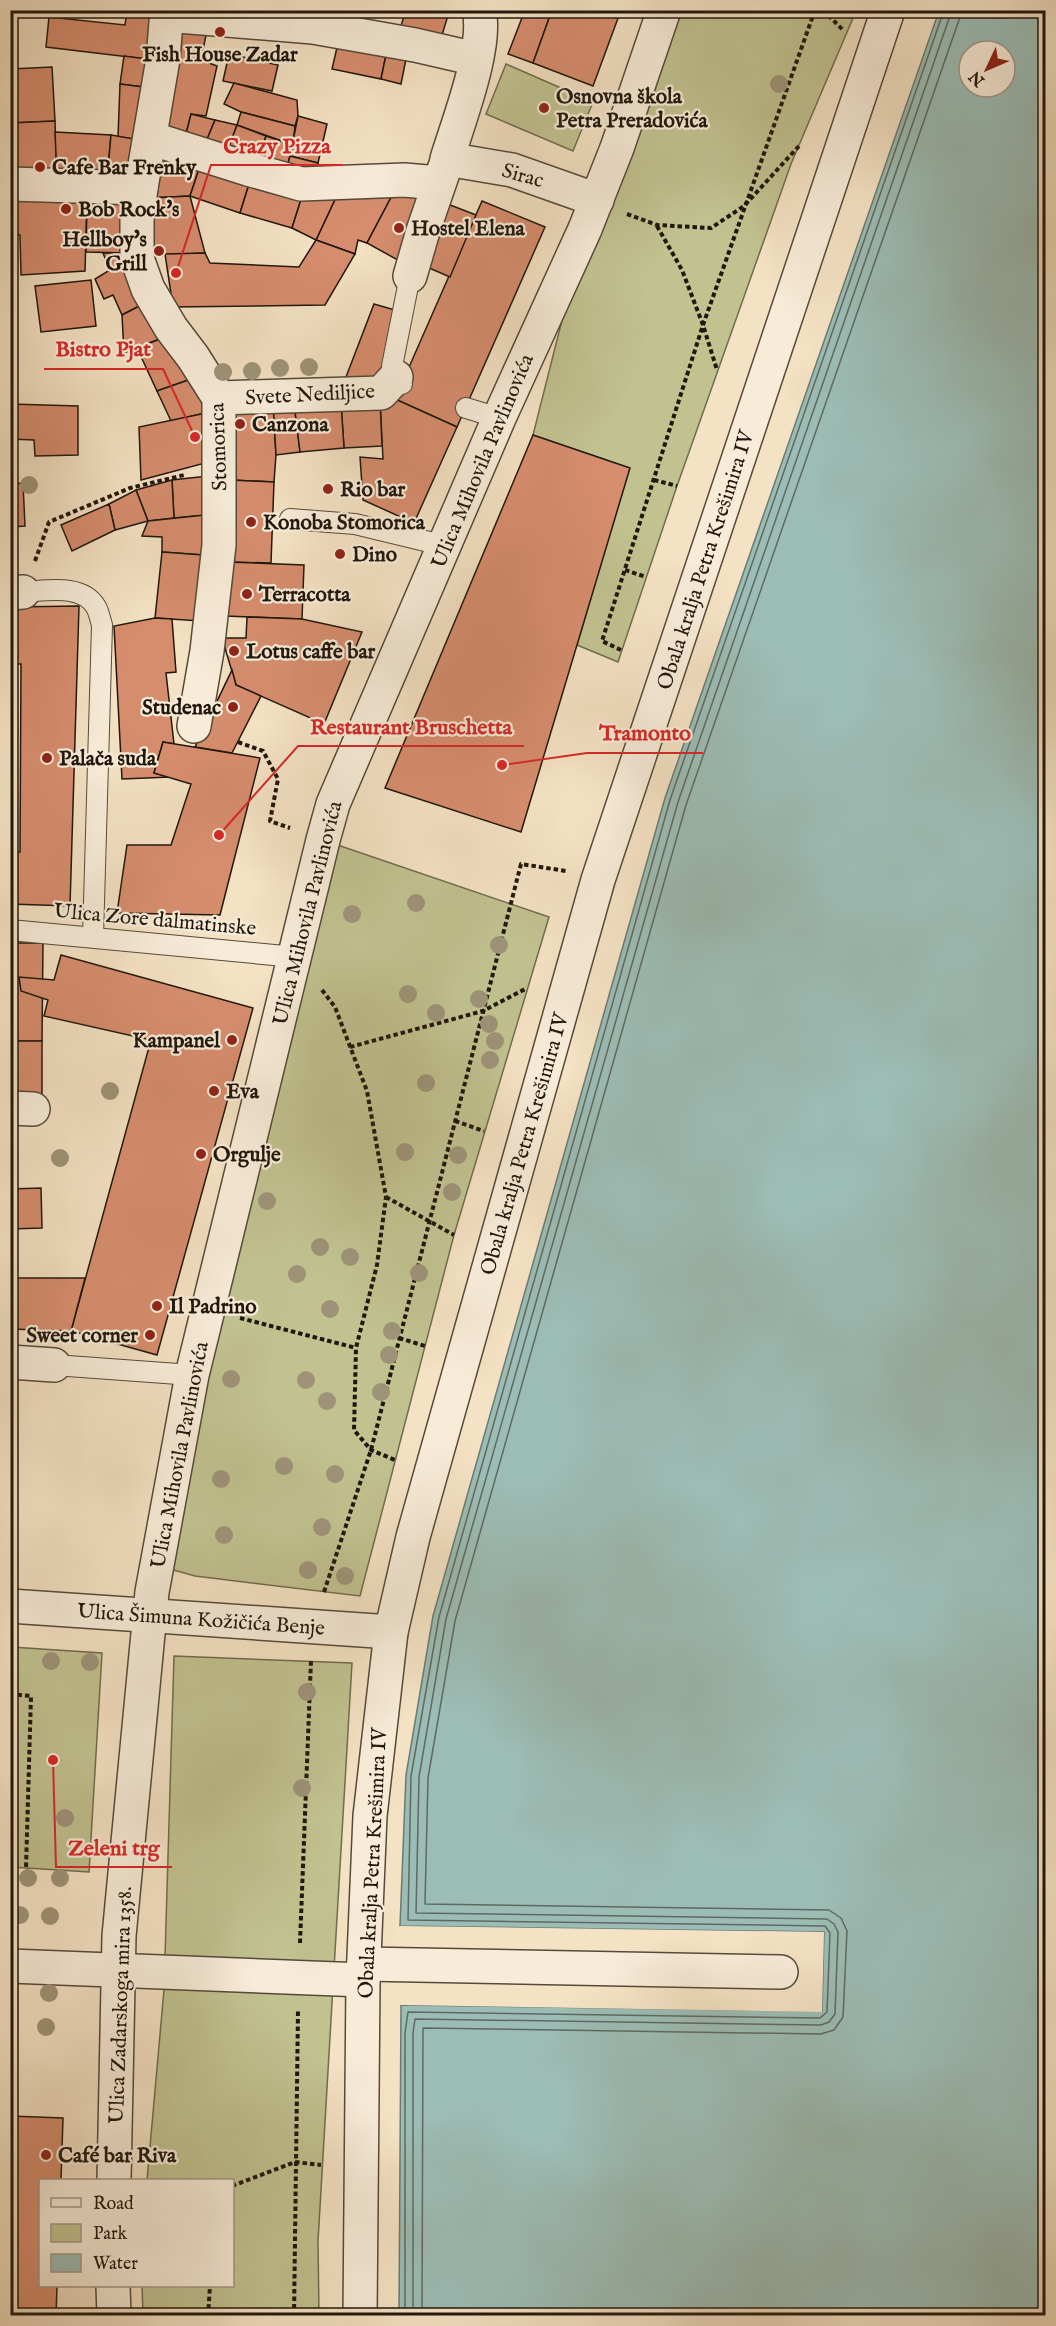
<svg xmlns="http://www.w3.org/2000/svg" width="1056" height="2326" font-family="'IM FELL English',serif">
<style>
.green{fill:#c1c290;stroke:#706c4e;stroke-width:1.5}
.water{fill:#9cbdb6;stroke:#6a7b72;stroke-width:1.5;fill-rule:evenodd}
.pier{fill:#f4e2c4}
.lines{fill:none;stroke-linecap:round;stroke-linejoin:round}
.shore{stroke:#5e6a61;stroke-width:1.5}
.building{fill:#d68d6e;stroke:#20170c;stroke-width:1.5}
.lane-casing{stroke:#554a3a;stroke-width:22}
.street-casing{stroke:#554a3a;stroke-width:36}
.path{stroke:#20170c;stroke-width:4;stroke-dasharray:4.5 3;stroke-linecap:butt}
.lane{stroke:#f8ecd9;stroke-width:20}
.street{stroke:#f8ecd9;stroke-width:33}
.tree{fill:#9e9378}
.poi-dot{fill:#8f2418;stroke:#f8ecd9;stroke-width:2}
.labels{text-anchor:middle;stroke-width:4.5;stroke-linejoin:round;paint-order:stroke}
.poi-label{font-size:21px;font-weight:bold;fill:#20170c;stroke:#f8ecd9;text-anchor:start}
.street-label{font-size:21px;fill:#20170c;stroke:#f8ecd9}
.leader{fill:none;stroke:#d62828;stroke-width:2}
.callout-dot{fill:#d62828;stroke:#f8ecd9;stroke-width:2}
.callout-label{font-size:22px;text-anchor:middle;font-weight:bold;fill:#d62828;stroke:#f8ecd9;stroke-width:4.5;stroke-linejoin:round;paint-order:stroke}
</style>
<rect width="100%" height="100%" fill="#f4e2c4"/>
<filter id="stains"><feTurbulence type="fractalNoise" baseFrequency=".00333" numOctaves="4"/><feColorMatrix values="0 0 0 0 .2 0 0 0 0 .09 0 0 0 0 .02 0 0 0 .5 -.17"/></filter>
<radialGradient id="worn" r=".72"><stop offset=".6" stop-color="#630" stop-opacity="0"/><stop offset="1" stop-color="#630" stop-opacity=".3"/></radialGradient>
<g class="green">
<polygon points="664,11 856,11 791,164 677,486 618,662 577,645 629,468 533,435 585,229"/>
<polygon points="506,64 593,102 573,151 486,114"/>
<polygon points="323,840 549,917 454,1235 360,1596 195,1576 166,1568"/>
<polygon points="11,1647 102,1653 89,1872 11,1867"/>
<polygon points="174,1656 352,1663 318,2241 319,2315 143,2315 142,2286 232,2286 232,2180 147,2180 164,1990"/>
</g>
<path class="water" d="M939,11H1045V2315L399,2316L401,2005L822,2011L824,1932L400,1926L406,1775L433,1616L665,798ZM969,51H1005V87H969Z"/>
<polygon class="pier" points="400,1926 824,1932 822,2012 401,2005 399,2003 819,2009 821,1935 400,1929 398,1929"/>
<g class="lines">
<g class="shore">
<polyline points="405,2316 405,2033 408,2012 820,2018 827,2012 830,1933 825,1926 408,1920 411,1776 439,1617 670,800 944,10"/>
<polyline points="413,2316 413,2033 415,2019 821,2025 829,2022 835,2014 838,1932 834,1924 827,1919 416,1913 419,1777 446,1619 678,802 952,10"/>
<polyline points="422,2316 423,2028 821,2034 834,2030 843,2017 847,1931 841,1918 829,1910 425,1904 428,1778 455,1621 686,805 959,20 961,10"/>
</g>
</g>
<g class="building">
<polygon points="127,10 160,10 154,60 46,47 49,17 125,25"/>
<polygon points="406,10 449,12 439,45 399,32"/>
<polygon points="525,10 552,10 533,63 508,54"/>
<polygon points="552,10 621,10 593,86 533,63"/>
<polygon points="174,25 208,25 201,60 217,66 206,116 191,114 184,142 159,131"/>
<polygon points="339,39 387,50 381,79 332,69"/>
<polygon points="387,50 407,54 401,84 381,79"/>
<polygon points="229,54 278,65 272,91 223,81"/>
<polygon points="124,56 154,60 151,88 120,84"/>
<polygon points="52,67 55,121 11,123 11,69"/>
<polygon points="234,83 297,100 298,116 295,126 241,112 224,104"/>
<polygon points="120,84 151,88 146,141 118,137"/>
<polygon points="241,112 295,126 293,145 237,125"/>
<polygon points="191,114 215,120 203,149 184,142"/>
<polygon points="298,116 327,124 318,163 290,156"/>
<polygon points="215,120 237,125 227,152 203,149"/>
<polygon points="55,121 57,177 12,176 11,123"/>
<polygon points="11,123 12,176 10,176"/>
<polygon points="237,125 266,136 257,163 227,152"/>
<polygon points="55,132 111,135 107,180 57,177"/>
<polygon points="111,135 146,141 140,183 107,180"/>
<polygon points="266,136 293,145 286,171 257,163"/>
<polygon points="157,153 201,163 190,196 150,198"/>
<polygon points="290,156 318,163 315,179 286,171"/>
<polygon points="201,163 250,181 240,213 190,196"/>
<polygon points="250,181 303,193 292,228 240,213"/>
<polygon points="395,190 367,243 358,240 355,254 316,240 338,193"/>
<polygon points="395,190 429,192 405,264 367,243"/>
<polygon points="303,193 338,193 316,240 292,228"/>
<polygon points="190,196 205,253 144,256 150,198"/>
<polygon points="10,198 87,201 85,271 21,275 20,235 10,234"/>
<polygon points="87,201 128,202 127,253 86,252"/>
<polygon points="482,201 545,227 457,427 395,399"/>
<polygon points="445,203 476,215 450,277 420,264"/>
<polygon points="316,240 355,254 325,305 173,307 165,254 205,253 210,263 299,267"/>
<polygon points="103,253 127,253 147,302 122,315 113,295 104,299 95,279 110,270"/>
<polygon points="91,280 96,326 41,332 35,286"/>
<polygon points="147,302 165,337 124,353 122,315"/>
<polygon points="374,304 395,310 379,387 346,377"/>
<polygon points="165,337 194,378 157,391 137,348"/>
<polygon points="194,378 206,413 171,421 157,391"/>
<polygon points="395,399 457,427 414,523 363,500 360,457 383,459 380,401"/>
<polygon points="380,401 382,446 344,448 341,403"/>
<polygon points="273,403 276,455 274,482 231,480 228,406"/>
<polygon points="273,403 294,403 300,452 276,455"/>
<polygon points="294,403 341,403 344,448 300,452"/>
<polygon points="10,404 78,406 78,455 35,456 34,440 10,439"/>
<polygon points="206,413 209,462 141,480 139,427"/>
<polygon points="533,435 630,468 521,832 385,788"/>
<polygon points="208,476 205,515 174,518 172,480"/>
<polygon points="172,480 174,518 148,521 136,490"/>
<polygon points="231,480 274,482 271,563 228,562"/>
<polygon points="23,483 25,526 12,527 15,580 10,580 10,484"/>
<polygon points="136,490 148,521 115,530 109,504"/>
<polygon points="109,504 115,530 72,551 61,525"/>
<polygon points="205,515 203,555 162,552 162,537 142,536 148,521"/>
<polygon points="162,552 203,555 201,621 155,618"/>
<polygon points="228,562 304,565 302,619 226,616"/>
<polygon points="79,606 70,906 10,904 10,852 20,852 21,664 10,664 10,607"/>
<polygon points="247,617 302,619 362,632 324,724 236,685 222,638 246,638"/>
<polygon points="155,618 172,619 176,672 166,673 174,744 163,742 154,773 171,777 122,779 114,626"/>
<polygon points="232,670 236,685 261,696 232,753 195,747"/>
<polygon points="163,742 260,758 220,915 117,913 127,845 171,845 191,784 154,773"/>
<polygon points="10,943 43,943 42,1041 10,1041"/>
<polygon points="61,955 253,1008 157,1355 71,1331 151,1040 44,1016 48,1000 21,991 19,977 54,980"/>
<rect x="10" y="1041" width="32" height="57"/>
<polygon points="41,1188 42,1228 10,1229 10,1189"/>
<polygon points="10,1278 85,1278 71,1331 10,1329"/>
<polygon points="10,2116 63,2118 61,2180 40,2180 40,2286 57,2286 56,2316 10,2316"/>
</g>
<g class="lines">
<g class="lane-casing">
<g id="lane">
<polyline points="402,384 396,377 392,366 410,276"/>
<polyline points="466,408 499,418"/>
<polyline points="290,519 355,524 446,546"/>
<path d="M23,592C46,591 82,583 96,607C99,612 100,619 102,625L93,937"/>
<polyline points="10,930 295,957"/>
<polyline points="54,1365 192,1375"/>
</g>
</g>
<g class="street-casing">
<g id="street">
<polyline points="167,10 163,59 141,188 137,220 137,258 148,289 171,328 193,357 219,398 219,545 207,651 194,726"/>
<path d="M479,10C488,46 458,123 447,159L512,170L597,200"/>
<polyline points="166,15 313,27 415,45 476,59"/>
<polyline points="150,138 248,169 301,184 404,180 439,183"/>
<polyline points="10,184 141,188"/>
<polyline points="410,276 423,231 446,164"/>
<polyline points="219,398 381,393 396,377"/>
<polyline points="10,593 23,592"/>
<polyline points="10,1108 33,1109"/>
<polyline points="10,1362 54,1365"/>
<polyline points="10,1606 391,1632"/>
<polyline points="364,1964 781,1972"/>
<polyline points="10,1966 363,1980"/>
<polyline points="114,2180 119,1936 152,1592 192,1375 323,840 333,804 499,418 585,229 617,148 664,10"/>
<polyline points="113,2286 114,2316"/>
<polyline points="360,2316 363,1980 370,1816 391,1632 413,1537 598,880 888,10"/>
</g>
</g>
<g class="path">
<polyline points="823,10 844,31"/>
<polyline points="627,214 657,225 711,228 744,206 799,146"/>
<polyline points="657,226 682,270 703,325 717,370"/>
<polyline points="654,480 677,486"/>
<polyline points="35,561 49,522 130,488 184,475"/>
<polyline points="625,570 646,577"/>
<polyline points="621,650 602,641 703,325 815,10"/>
<polyline points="238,742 263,751 278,779 270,821 290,828"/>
<polyline points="322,990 335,1007 367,1091 386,1197 377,1265 356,1348 354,1430 371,1450 395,1460"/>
<polyline points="350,1047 483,1011 527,988"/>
<polyline points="455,1121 484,1131"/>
<polyline points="386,1197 454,1235"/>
<polyline points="240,1318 356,1348"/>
<polyline points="399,1338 425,1346"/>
<polyline points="324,1592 371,1450 521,864 566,871"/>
<polyline points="10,1694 31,1696 26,1868"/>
<polyline points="300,1943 311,1661"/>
<polyline points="232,2186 295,2162 321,2165"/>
<polyline points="208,2316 210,2286"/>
<polyline points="294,2316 298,2010"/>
</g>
<use href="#lane" class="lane"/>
<use href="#street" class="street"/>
</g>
<g class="tree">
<circle cx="779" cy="84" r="9"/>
<circle cx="309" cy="367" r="9"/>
<circle cx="280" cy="368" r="9"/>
<circle cx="252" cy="371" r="9"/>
<circle cx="223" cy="372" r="9"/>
<circle cx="29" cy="485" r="9"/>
<circle cx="416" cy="903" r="9"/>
<circle cx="352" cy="914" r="9"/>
<circle cx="499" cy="945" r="9"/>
<circle cx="408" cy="994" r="9"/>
<circle cx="479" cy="999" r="9"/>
<circle cx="436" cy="1013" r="9"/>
<circle cx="489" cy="1024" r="9"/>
<circle cx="495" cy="1041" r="9"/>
<circle cx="490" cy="1060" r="9"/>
<circle cx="426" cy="1083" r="9"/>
<circle cx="110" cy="1091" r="9"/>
<circle cx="405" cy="1152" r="9"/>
<circle cx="458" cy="1155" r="9"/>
<circle cx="60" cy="1158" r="9"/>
<circle cx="452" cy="1192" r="9"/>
<circle cx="267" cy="1201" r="9"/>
<circle cx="320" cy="1247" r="9"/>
<circle cx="350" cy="1257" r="9"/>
<circle cx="419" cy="1273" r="9"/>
<circle cx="297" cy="1274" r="9"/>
<circle cx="330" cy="1309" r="9"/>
<circle cx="392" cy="1331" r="9"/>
<circle cx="389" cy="1355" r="9"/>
<circle cx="231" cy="1379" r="9"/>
<circle cx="306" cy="1380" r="9"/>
<circle cx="381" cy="1392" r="9"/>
<circle cx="327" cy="1401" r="9"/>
<circle cx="284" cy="1466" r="9"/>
<circle cx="335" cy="1474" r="9"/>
<circle cx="221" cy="1479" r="9"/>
<circle cx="322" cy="1527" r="9"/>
<circle cx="224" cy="1535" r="9"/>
<circle cx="308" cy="1570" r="9"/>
<circle cx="345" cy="1576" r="9"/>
<circle cx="51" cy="1661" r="9"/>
<circle cx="90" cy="1662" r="9"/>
<circle cx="307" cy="1692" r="9"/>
<circle cx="302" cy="1788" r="9"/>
<circle cx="65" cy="1818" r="9"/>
<circle cx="28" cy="1878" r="9"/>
<circle cx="60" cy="1878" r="9"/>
<circle cx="20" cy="1915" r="9"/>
<circle cx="50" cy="1916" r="9"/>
<circle cx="49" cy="1993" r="9"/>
<circle cx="46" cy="2027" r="9"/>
</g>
<g class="poi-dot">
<circle cx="220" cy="32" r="6"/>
<circle cx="544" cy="108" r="6"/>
<circle cx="40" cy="167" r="6"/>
<circle cx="66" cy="209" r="6"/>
<circle cx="399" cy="228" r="6"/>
<circle cx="159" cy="251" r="6"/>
<circle cx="240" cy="424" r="6"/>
<circle cx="328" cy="489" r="6"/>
<circle cx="251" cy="522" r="6"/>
<circle cx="340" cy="554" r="6"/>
<circle cx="247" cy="594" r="6"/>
<circle cx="234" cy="651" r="6"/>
<circle cx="233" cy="707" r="6"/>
<circle cx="47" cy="758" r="6"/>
<circle cx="232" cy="1040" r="6"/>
<circle cx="214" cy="1091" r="6"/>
<circle cx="201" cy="1154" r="6"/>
<circle cx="157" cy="1306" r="6"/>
<circle cx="150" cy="1335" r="6"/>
<circle cx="46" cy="2155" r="6"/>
</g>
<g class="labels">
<g class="poi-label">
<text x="220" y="61" text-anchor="middle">Fish House Zadar</text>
<text x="556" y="103">Osnovna škola<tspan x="556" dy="24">Petra Preradovića</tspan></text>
<text x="52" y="174">Cafe Bar Frenky</text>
<text x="78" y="216">Bob Rock's</text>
<text x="411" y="235">Hostel Elena</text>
<text x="147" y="246" text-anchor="end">Hellboy's<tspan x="147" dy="24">Grill</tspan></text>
<text x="252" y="431">Canzona</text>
<text x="340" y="496">Rio bar</text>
<text x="263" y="529">Konoba Stomorica</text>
<text x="352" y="561">Dino</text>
<text x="259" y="601">Terracotta</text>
<text x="246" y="658">Lotus caffe bar</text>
<text x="221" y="714" text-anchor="end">Studenac</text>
<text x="59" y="765">Palača suda</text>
<text x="220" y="1047" text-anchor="end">Kampanel</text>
<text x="226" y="1098">Eva</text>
<text x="213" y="1161">Orgulje</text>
<text x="169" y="1313">Il Padrino</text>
<text x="138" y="1342" text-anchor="end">Sweet corner</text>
<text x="58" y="2162">Café bar Riva</text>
</g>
<g class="street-label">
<text transform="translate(523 175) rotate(16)" y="7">Sirac</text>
<text transform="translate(310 394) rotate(-3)" y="7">Svete Nediljice</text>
<text transform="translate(218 447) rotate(-92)" y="7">Stomorica</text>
<text transform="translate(482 461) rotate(-67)" y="7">Ulica Mihovila Pavlinovića</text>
<text transform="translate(705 560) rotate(-72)" y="7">Obala kralja Petra Krešimira IV</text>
<text transform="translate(307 913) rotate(-76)" y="7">Ulica Mihovila Pavlinovića</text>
<text transform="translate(155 919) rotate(5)" y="7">Ulica Zore dalmatinske</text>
<text transform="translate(524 1144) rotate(-74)" y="7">Obala kralja Petra Krešimira IV</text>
<text transform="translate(179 1455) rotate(-79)" y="7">Ulica Mihovila Pavlinovića</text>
<text transform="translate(201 1619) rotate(4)" y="7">Ulica Šimuna Kožičića Benje</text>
<text transform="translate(372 1863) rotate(-87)" y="7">Obala kralja Petra Krešimira IV</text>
<text transform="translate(120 2005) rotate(-88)" y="7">Ulica Zadarskoga mira 1358.</text>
</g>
</g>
<path class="leader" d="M176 273L211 165H343M195 437L163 369H44M219 835L298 746H524M502 765L587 753H703M53 1760L56 1867H172"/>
<g class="callout-dot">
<circle cx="176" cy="273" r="6"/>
<circle cx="195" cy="437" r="6"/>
<circle cx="219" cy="835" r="6"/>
<circle cx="502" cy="765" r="6"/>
<circle cx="53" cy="1760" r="6"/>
</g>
<g class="callout-label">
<text x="277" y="153">Crazy Pizza</text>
<text x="103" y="356">Bistro Pjat</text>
<text x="411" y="734">Restaurant Bruschetta</text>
<text x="645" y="740">Tramonto</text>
<text x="114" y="1855">Zeleni trg</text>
</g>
<rect width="1056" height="2326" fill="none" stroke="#f4e2c4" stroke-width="36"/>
<rect x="12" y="12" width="1032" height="2302" fill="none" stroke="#20170c" stroke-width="3"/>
<rect x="18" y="18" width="1020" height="2290" fill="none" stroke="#20170c" stroke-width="1.5"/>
<rect x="39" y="2179" width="195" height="108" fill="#f8ecd9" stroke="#a29787" stroke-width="1.5"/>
<rect x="51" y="2198" width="30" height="9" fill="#f8ecd9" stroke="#a29787" stroke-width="1.5"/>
<text x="93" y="2209" font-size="18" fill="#20170c">Road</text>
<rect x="51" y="2224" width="30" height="18" fill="#c1c290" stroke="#a29787" stroke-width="1.5"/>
<text x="93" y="2239" font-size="18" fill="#20170c">Park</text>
<rect x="51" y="2254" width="30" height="18" fill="#9cbdb6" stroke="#a29787" stroke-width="1.5"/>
<text x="93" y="2269" font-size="18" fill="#20170c">Water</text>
<g transform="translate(987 69) rotate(226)"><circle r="28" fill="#f8ecd9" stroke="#a29787" stroke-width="1.5"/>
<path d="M0-4.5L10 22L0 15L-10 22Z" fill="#8f2418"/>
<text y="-9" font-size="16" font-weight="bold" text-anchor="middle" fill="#20170c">N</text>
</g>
<rect width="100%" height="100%" filter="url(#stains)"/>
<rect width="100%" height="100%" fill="url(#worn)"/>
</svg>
